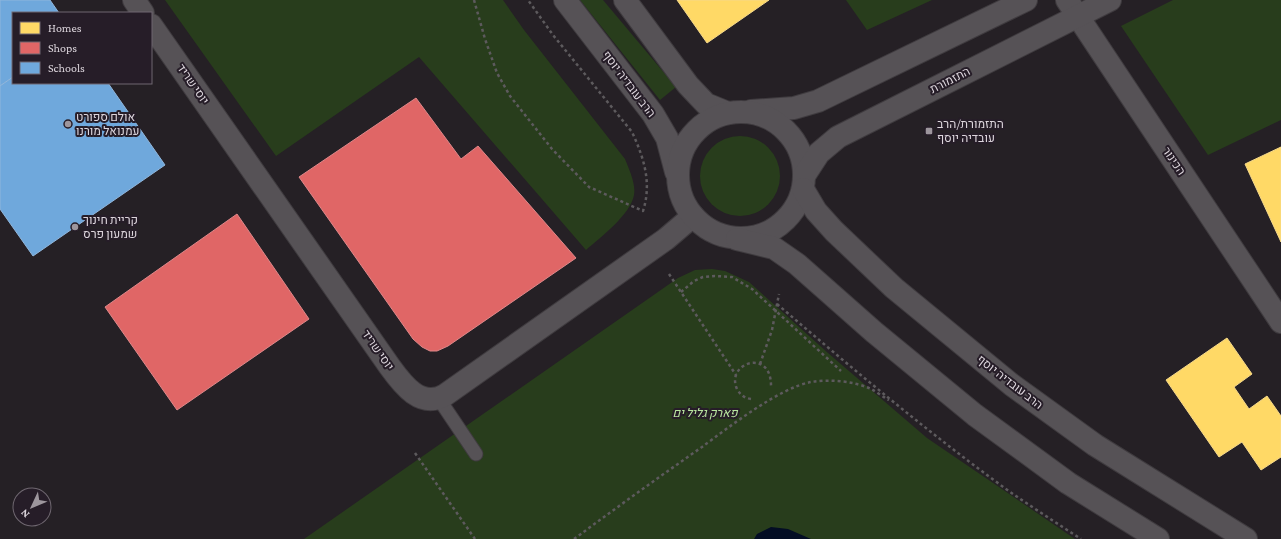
<svg xmlns="http://www.w3.org/2000/svg" width="1281" height="539" font-family="'Crimson Pro',Heebo,serif">
<style>
.green{fill:#283d1c}
.water{fill:#030d24}
.homes{fill:#ffd966;stroke:#f5d88a}
.shops{fill:#e06666;stroke:#df888a}
.schools{fill:#6fa8dc;stroke:#90b6dc}
.lines{fill:none;stroke-linecap:round;stroke-linejoin:round}
.service-casing{stroke:#3f3b3f;stroke-width:15}
.minor-casing{stroke:#3f3b3f;stroke-width:24}
.path{stroke:#5d5a5d;stroke-width:2.5;stroke-dasharray:3 3;stroke-linecap:butt}
.service{stroke:#565256;stroke-width:13}
.minor{stroke:#565256;stroke-width:22}
.poi-dot{fill:#9d969d;stroke:#261d28;stroke-width:1.5}
.labels{text-anchor:middle;stroke-width:4;stroke-linejoin:round;paint-order:stroke}
.street-label{font-size:12px;fill:#ddd6dd;stroke:#261d28}
.poi-label{font-size:12px;fill:#ddd6dd;stroke:#261d28;text-anchor:start}
.park-label{font-size:12px;font-style:italic;fill:#b9e6a0;stroke:#261d28}
</style>
<rect width="100%" height="100%" fill="#252025"/>
<g class="green">
<path d="M165,0H503L524,30L625,159C629,169 636,184 634,195C631,214 600,238 586,250L419,57L276,156Z"/>
<polygon points="580,0 603,0 676,87 660,100"/>
<polygon points="846,0 932,0 867,30"/>
<polygon points="1173,0 1281,0 1281,120 1208,155 1121,26"/>
<circle cx="740" cy="176" r="40"/>
<polygon points="712,269 725,271 749,282 828,353 927,438 1075,539 304,539 678,278 695,270"/>
</g>
<polygon class="water" points="771,527 788,529 811,539 754,539 757,534"/>
<g class="homes">
<polygon points="677,0 769,0 707,43"/>
<polygon points="1281,147 1281,242 1245,164"/>
<polygon points="1227,338 1252,374 1234,387 1249,409 1267,396 1281,416 1281,457 1261,470 1242,442 1219,457 1166,380"/>
</g>
<g class="shops">
<polygon points="416,98 461,159 478,146 576,258 448,346 437,351 430,351 422,347 413,339 299,177"/>
<polygon points="237,214 309,319 177,410 105,307"/>
</g>
<g class="schools">
<polygon points="0,0 50,0 59,13 13,13 13,77 0,86"/>
<polygon points="13,77 13,83 108,83 165,165 33,256 0,209 0,86"/>
</g>
<g class="lines">
<g class="service-casing">
<polyline id="service" points="439,399 476,454"/>
</g>
<g class="minor-casing">
<g id="minor">
<polyline points="134,0 143,13"/>
<polyline points="565,0 653,114 667,138 676,172"/>
<polyline points="625,0 688,85 706,104 728,113"/>
<polyline points="1067,0 1281,322"/>
<path d="M151,25L390,367C403,385 421,409 445,395L666,239L693,216"/>
<polyline points="751,111 794,108 818,101 1026,0"/>
<circle cx="741" cy="175" r="63"/>
<polyline points="804,176 819,153 838,137 1110,0"/>
<polyline points="803,189 816,211 834,231 894,288 1012,385 1095,445 1246,539"/>
<polyline points="737,239 774,248 797,264 874,332 975,415 1068,483 1158,539"/>
</g>
</g>
<g class="path">
<path d="M474,0L485,39L497,73L510,96L552,149L589,187L643,211C652,183 644,158 632,132L553,35L528,0"/>
<polyline points="669,274 736,375"/>
<polyline points="681,292 694,281 703,277 715,276 732,277 752,289 841,371"/>
<path d="M777,304C854,370 931,435 1013,494C1035,509 1058,524 1081,539"/>
<polyline points="760,364 772,330 779,294"/>
<path d="M751,399C745,398 741,396 737,389C725,363 772,347 771,387"/>
<polyline points="415,453 475,539"/>
<path d="M574,539C616,508 659,477 702,447C729,427 779,388 811,382C830,379 854,381 871,389C877,392 883,397 889,400"/>
</g>
<use href="#service" class="service"/>
<use href="#minor" class="minor"/>
</g>
<g class="poi-dot">
<circle cx="68" cy="124" r="4"/>
<rect x="925" y="127" width="8" height="8" rx="2"/>
<circle cx="75" cy="227" r="4"/>
</g>
<g class="labels">
<g class="street-label">
<text transform="translate(950 80) rotate(-27)" y="4">התזמורת</text>
<text transform="translate(193 84) rotate(55)" y="4">יוסי שריד</text>
<text transform="translate(629 84) rotate(53)" y="4">הרב עובדיה יוסף</text>
<text transform="translate(1174 161) rotate(56)" y="4">הכינור</text>
<text transform="translate(378 350) rotate(55)" y="4">יוסי שריד</text>
<text transform="translate(1010 382) rotate(38)" y="4">הרב עובדיה יוסף</text>
</g>
<g class="poi-label">
<text x="76" y="121">אולם ספורט<tspan x="76" dy="14">עמנואל מורנו</tspan></text>
<text x="937" y="128">התזמורת/הרב<tspan x="937" dy="14">עובדיה יוסף</tspan></text>
<text x="83" y="224">קריית חינוך<tspan x="83" dy="14">שמעון פרס</tspan></text>
</g>
<g class="park-label">
<text x="705" y="417">פארק גליל ים</text>
</g>
</g>
<rect x="12" y="12" width="140" height="72" fill="#261d28" stroke="#6f6770"/>
<rect x="20" y="22" width="20" height="12" fill="#ffd966" stroke="#6f6770"/>
<text x="48" y="32" font-size="12" fill="#ddd6dd">Homes</text>
<rect x="20" y="42" width="20" height="12" fill="#e06666" stroke="#6f6770"/>
<text x="48" y="52" font-size="12" fill="#ddd6dd">Shops</text>
<rect x="20" y="62" width="20" height="12" fill="#6fa8dc" stroke="#6f6770"/>
<text x="48" y="72" font-size="12" fill="#ddd6dd">Schools</text>
<g transform="translate(32 507) rotate(226)"><circle r="19" fill="#261d28" stroke="#6f6770"/>
<path d="M0-3L7 15L0 10L-7 15Z" fill="#9d969d"/>
<text y="-6" font-size="11" font-weight="bold" text-anchor="middle" fill="#ddd6dd">N</text>
</g>
</svg>
